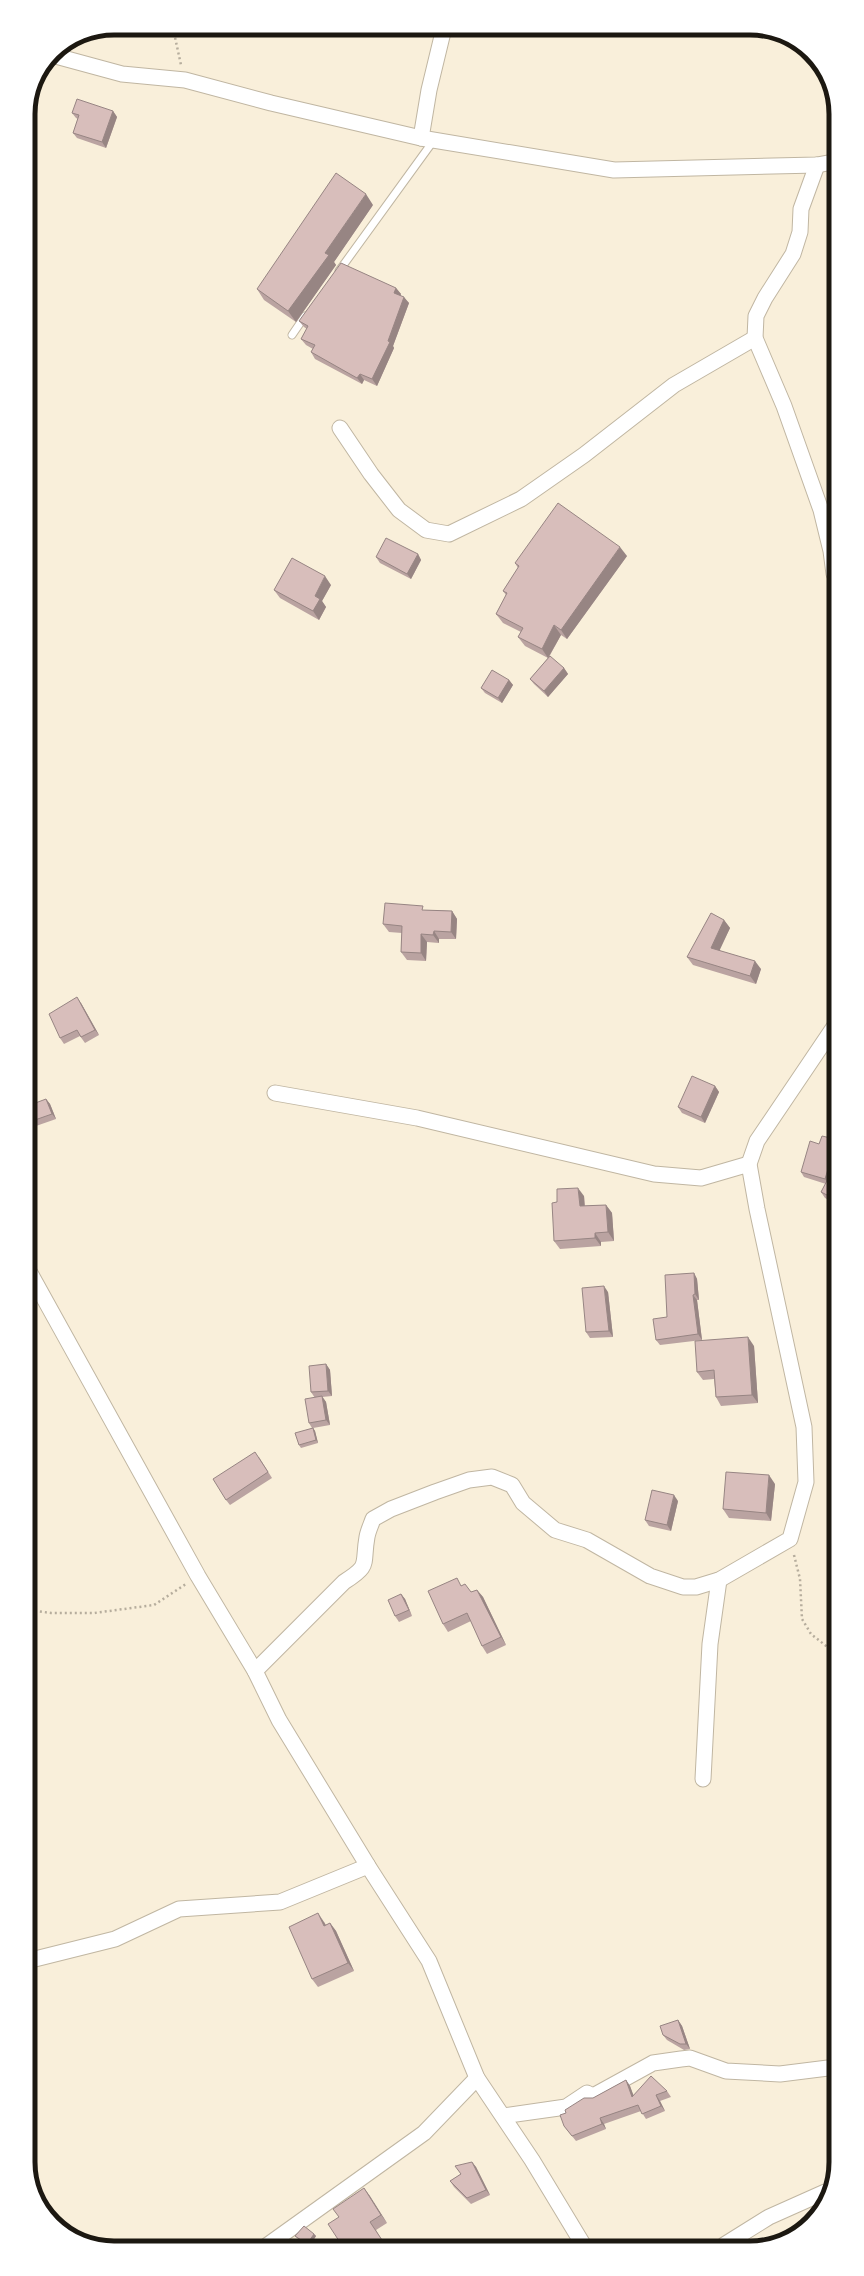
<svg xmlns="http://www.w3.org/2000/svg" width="864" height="2276" font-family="Manrope,sans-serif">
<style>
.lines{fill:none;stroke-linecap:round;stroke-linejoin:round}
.service-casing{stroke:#c0b6a2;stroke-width:9}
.minor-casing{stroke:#c0b6a2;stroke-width:17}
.path{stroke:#b6ad9d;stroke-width:2.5;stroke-dasharray:2 3;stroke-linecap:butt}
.service{stroke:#fff;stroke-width:7}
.minor{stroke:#fff;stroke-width:15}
.wall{fill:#baa3a1}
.shaded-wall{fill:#978583}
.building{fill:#d8bebb;stroke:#978583}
.rim{fill:none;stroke:#1c1811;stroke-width:5}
</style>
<rect width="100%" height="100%" fill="#f9efda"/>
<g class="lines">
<g class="service-casing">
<g id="service">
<polyline points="339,271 434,140"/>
<polyline points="292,335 305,316"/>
</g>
</g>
<g class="minor-casing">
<g id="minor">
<polyline points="52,55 122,74 185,80 271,103 421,138 614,170 817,165 833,162"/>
<polyline points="421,138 429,90 444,28"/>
<polyline points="817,165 801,209 800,232 793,254 765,298 756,316 755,338 784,406 821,510 831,551 834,574"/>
<polyline points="340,428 371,474 399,510 426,530 449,534 521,499 584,455 674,385 755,338"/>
<polyline points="275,1093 417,1118 654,1174 701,1178 749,1164"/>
<polyline points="30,1273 198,1576 255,1671 279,1720 368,1866 429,1961 477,2078 532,2160 584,2246"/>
<path d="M255,1671L344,1582C371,1565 362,1565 367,1537C368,1531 371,1525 373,1519L391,1509L435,1492L469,1480L492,1477L512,1485L523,1503L555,1530L587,1540L650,1576L683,1587H696L719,1580L790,1539L806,1482L804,1427L757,1209L749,1164L757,1141L834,1027"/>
<polyline points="703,1779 710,1644 719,1580"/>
<polyline points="31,1960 115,1939 179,1909 280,1902 368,1866"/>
<polyline points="503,2116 566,2107 587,2093 593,2096 653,2063 681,2059 690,2058 726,2071 780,2074 836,2067"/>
<polyline points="724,2245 769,2217 825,2192"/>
<polyline points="265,2247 424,2133 477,2078"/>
</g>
</g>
<g class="path">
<polyline points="173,28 181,65"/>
<polyline points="794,1555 800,1579 802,1619 811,1634 835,1653"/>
<polyline points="30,1610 51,1613 94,1613 154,1605 186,1584"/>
</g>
<use href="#service" class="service"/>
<use href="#minor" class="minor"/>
</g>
<g class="wall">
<polygon points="113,111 117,117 106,148 77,138 73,133 78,119 76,118 72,113"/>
<polygon points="373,205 334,262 336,265 296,322 264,300 257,289"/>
<polygon points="396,288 401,294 400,295 409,303 393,346 394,348 377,386 364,380 362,384 315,359 311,352 313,349 306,345 301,339 307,329 304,327 299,321"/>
<polygon points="418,554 421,560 411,579 380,563 376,557"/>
<polygon points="627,556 567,639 561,635 549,657 564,668 568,674 548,697 534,684 530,679 548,658 525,646 518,637 521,632 503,623 496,614 506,595 503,591 518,568 515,563"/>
<polygon points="331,585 322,601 326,607 319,620 280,598 274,590"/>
<polygon points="509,680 513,685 502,703 485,693 481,688"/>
<polygon points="426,910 452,911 457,919 456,939 439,939 439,943 427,942 426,961 407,960 401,952 402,933 389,932 383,924"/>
<polygon points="724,920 730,928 719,950 761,969 756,984 693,965 687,957"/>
<polygon points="81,1003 99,1035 85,1043 80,1036 64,1044 60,1038"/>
<polygon points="715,1086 719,1092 705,1123 682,1113 678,1107"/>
<polygon points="46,1099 50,1104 56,1119 36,1126 32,1121"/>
<polygon points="30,1162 36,1171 30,1175"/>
<polygon points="835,1165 831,1176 835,1178 835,1203 825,1198 821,1192 826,1184 804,1177 801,1172"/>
<polygon points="584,1196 585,1206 606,1205 612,1213 614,1241 601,1242 601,1246 560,1249 554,1241 557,1202"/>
<polygon points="694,1273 697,1279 699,1300 697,1300 702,1340 660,1345 656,1340 667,1317"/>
<polygon points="608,1292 613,1337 590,1338 586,1332"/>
<polygon points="835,1295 835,1332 832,1327"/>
<polygon points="754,1346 758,1403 721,1406 716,1397 714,1379 703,1380 697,1372"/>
<polygon points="326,1364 330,1370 332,1396 322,1397 326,1402 330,1425 313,1428 315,1431 318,1443 301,1448 299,1445 312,1428 309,1423 315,1398 311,1392"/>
<polygon points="259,1457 272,1478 230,1505 226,1500"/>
<polygon points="775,1484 771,1521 729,1518 723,1509"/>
<polygon points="678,1501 671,1531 649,1526 645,1520"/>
<polygon points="462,1585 471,1592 477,1590 483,1597 506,1645 487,1654 482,1646 471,1621 448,1632 443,1624"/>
<polygon points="401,1594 405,1599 412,1616 399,1622 395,1616"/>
<polygon points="324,1922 326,1925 330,1923 336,1931 354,1971 318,1987 312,1979"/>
<polygon points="678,2020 682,2026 690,2049 684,2050 667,2040 663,2035"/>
<polygon points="626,2080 630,2086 633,2095 667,2091 671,2097 660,2101 665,2111 646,2119 641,2111 604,2124 606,2129 576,2141 564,2126 566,2113"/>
<polygon points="472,2162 476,2167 490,2195 471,2204 454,2187 450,2181 461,2174"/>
<polygon points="364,2188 387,2223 376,2230 386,2247 343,2247 339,2217"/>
<polygon points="314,2234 316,2236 309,2247 297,2238 295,2236"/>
</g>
<g class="shaded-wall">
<polygon points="113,111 117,117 106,148 102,142"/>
<polygon points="366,194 373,205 334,262 336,265 296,322 288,311 325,253"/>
<polygon points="396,288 401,294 399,299 394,293"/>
<polygon points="404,297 409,303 393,346 394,348 377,386 372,379 388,341"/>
<polygon points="360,374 364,380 362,384 357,378"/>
<polygon points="620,547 627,556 567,639 561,630"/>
<polygon points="418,554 421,560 411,579 407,574"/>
<polygon points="325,576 331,585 322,601 326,607 319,620 313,611 315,596"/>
<polygon points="554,625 561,635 548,658 542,649"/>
<polygon points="564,668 568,674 548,697 544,691"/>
<polygon points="509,680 513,685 502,703 498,698"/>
<polygon points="452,911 457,919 456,939 451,932"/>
<polygon points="724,920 730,928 717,956 711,948"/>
<polygon points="434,931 439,939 439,943 433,935"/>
<polygon points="421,934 427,942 426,961 421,953"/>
<polygon points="755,961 761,969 756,984 750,976"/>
<polygon points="77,997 81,1003 99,1035 95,1030"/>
<polygon points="715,1086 719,1092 705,1123 701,1117"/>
<polygon points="46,1099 50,1104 56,1119 52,1114"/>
<polygon points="835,1146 835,1165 829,1185 825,1179"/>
<polygon points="578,1188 584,1196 585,1215 580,1206"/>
<polygon points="606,1205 612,1213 614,1241 608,1232"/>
<polygon points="595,1233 601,1242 601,1246 595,1238"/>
<polygon points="694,1273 697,1279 699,1300 695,1294"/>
<polygon points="604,1286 608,1292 613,1337 609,1331"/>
<polygon points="693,1295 697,1300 702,1340 698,1334"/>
<polygon points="748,1337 754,1346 758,1403 752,1395"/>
<polygon points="326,1364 330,1370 332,1396 328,1391"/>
<polygon points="322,1396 326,1402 330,1425 326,1420"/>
<polygon points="313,1428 315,1431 318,1443 316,1440"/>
<polygon points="769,1475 775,1484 771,1521 766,1513"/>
<polygon points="674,1495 678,1501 671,1531 667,1525"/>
<polygon points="477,1590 483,1597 506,1645 501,1637"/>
<polygon points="401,1594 405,1599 412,1616"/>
<polygon points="318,1913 324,1922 330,1934 324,1926"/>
<polygon points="330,1923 336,1931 354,1971 348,1963"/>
<polygon points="678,2020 682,2026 690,2049 686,2044"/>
<polygon points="626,2080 630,2086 636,2102 632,2097"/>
<polygon points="656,2095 660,2101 665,2111 661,2106"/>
<polygon points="600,2118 604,2124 606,2129 602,2124"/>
<polygon points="472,2162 476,2167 490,2195 486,2190"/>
<polygon points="364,2188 370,2196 387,2223 381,2215"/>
<polygon points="314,2234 316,2236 309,2247 307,2244"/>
</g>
<g class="building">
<polygon points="77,99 113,111 102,142 73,133 79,115 72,113"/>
<polygon points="336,173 366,194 325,253 329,255 288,311 257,289"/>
<polygon points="341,263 396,288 394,293 404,297 388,341 390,342 372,379 360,374 357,378 311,352 315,345 301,339 308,326 299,321"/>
<polygon points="558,503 620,547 561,630 554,625 542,649 518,637 523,628 496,614 507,593 503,591 519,566 515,563"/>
<polygon points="386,538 418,554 407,574 376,557"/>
<polygon points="292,558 325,576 315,596 320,599 313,611 274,590"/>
<polygon points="550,656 564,668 544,691 530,679"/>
<polygon points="492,670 509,680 498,698 481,688"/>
<polygon points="385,903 423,906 422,910 452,911 451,932 434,931 433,935 421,934 421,953 401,952 402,926 383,924"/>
<polygon points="711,913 724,920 711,948 755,961 750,976 687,957"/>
<polygon points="77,997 95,1030 81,1037 77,1030 60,1038 49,1014"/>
<polygon points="692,1076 715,1086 701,1117 678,1107"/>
<polygon points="46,1099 52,1114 32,1121 30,1113 30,1105"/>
<polygon points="822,1136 835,1139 835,1146 825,1179 801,1172 810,1141 819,1144"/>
<polygon points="830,1175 835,1178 835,1199 821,1192"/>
<polygon points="578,1188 580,1206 606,1205 608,1232 595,1233 595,1238 554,1241 552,1203 557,1202 557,1189"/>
<polygon points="694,1273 695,1294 693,1295 698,1334 656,1340 653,1319 667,1317 665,1275"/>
<polygon points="604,1286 609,1331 586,1332 582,1288"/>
<rect x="832" y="1295" width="3" height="32"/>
<polygon points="748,1337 752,1395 716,1397 714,1370 697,1372 695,1341"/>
<polygon points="326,1364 328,1391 311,1392 309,1366"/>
<polygon points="322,1396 326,1420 309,1423 305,1399"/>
<polygon points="313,1428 316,1440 299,1445 295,1433"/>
<polygon points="255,1452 268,1472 226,1500 213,1479"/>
<polygon points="726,1472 769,1475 766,1513 723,1509"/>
<polygon points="652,1490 674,1495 667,1525 645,1520"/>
<polygon points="457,1578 461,1586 465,1584 471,1592 477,1590 501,1637 482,1646 467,1613 443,1624 428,1591"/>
<polygon points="401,1594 409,1610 395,1616 388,1600"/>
<polygon points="318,1913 324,1926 330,1923 348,1963 312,1979 289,1927"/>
<polygon points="678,2020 686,2044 680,2044 663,2035 660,2026"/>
<polygon points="651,2076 667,2091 656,2095 661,2106 642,2114 638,2105 600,2118 602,2124 572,2136 564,2126 560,2115 566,2113 565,2110 584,2098 593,2098 626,2080 632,2097"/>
<polygon points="472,2162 486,2190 467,2198 450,2181 461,2174 455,2166"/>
<polygon points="364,2188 381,2215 370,2222 382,2240 371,2247 343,2247 328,2224 339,2217 333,2209"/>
<polygon points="304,2226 314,2234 307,2244 295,2236"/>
</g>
<path d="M0 0H864V2276H0ZM114 35H750A79 79 0 0 1 829 114V2162A79 79 0 0 1 750 2241H114A79 79 0 0 1 35 2162V114A79 79 0 0 1 114 35Z" fill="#fff" fill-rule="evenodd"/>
<path class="rim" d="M114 35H750A79 79 0 0 1 829 114V2162A79 79 0 0 1 750 2241H114A79 79 0 0 1 35 2162V114A79 79 0 0 1 114 35Z"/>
</svg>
